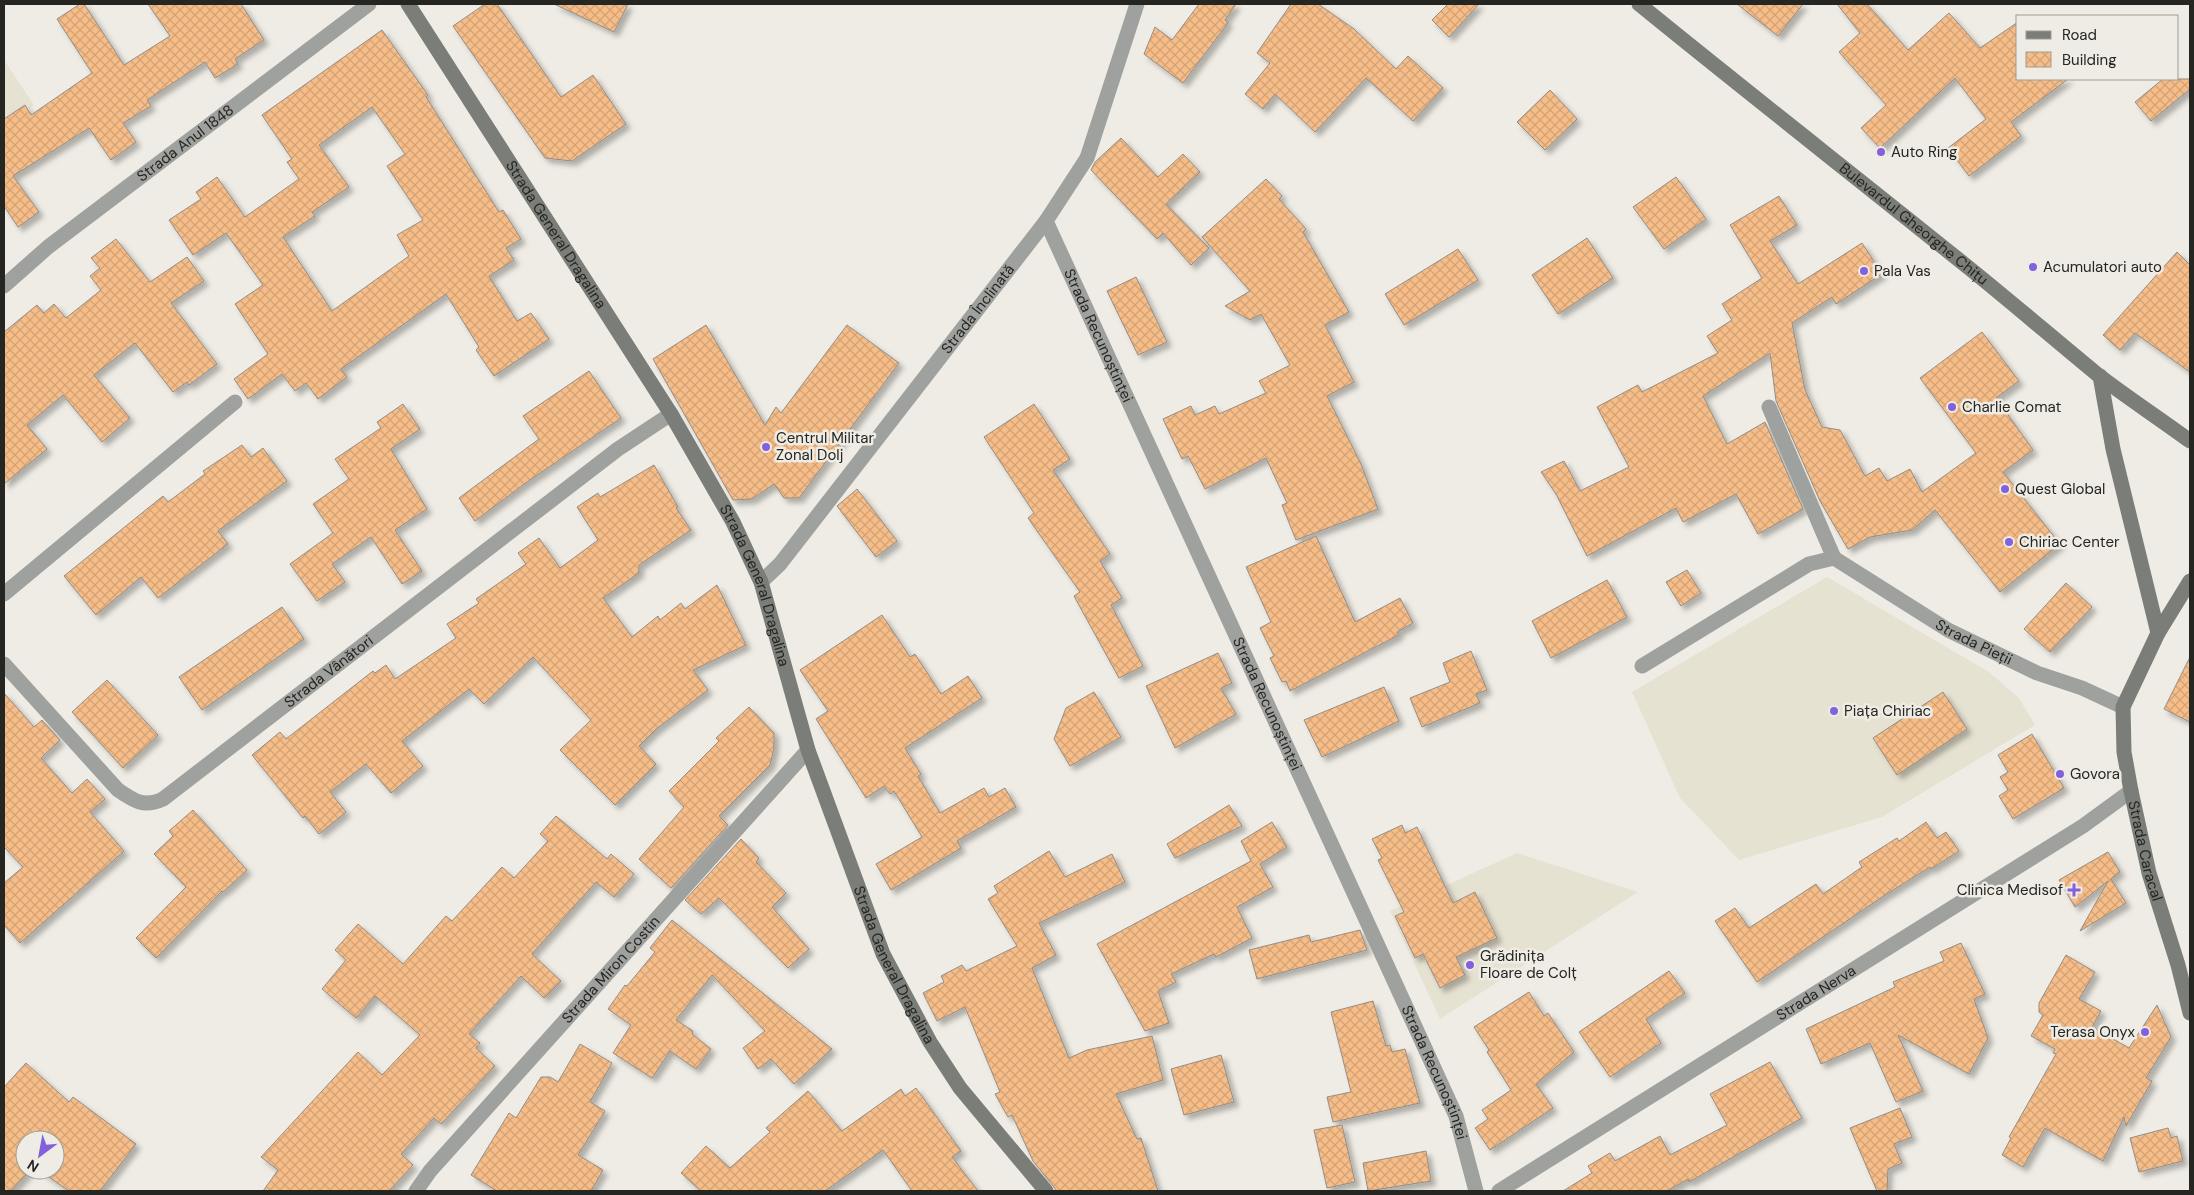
<svg xmlns="http://www.w3.org/2000/svg" width="2194" height="1195" font-family="'DM Sans',sans-serif">
<style>
.built{fill:#e6e2d2}
.building{fill:url(#building-cross-hatch);stroke:#938d88;fill-rule:evenodd;filter:url(#shadow)}
.lines{fill:none;stroke-linecap:round;stroke-linejoin:round}
.street{stroke:#9fa19e;stroke-width:15}
.secondary{stroke:#7a7d78;stroke-width:15}
.poi-dot{fill:#8461dc;stroke:#eeece4;stroke-width:2}
.labels{text-anchor:middle;stroke-width:5;stroke-linejoin:round;paint-order:stroke}
.street-label{font-size:15px;fill:#252522;stroke:#eeece4}
.poi-label{font-size:15px;fill:#252522;stroke:#eeece4;text-anchor:start}
</style>
<defs>
<pattern id="building-cross-hatch" width="8" height="8" patternUnits="userSpaceOnUse" patternTransform="scale(1.25)"><rect width="8" height="8" fill="#f6bd88"/><path d="M0 0l8 8M0 8l8-8" fill="none" stroke="#d3a275"/></pattern>
<filter id="shadow"><feDropShadow dx="4.5" dy="4.5" stdDeviation="2.5" flood-color="#0004"/></filter>
</defs>
<rect width="100%" height="100%" fill="#eeece4"/>
<g class="built">
<polygon points="4,60 34,105 4,130"/>
<polygon points="1827,577 1989,672 2019,698 2035,725 1882,817 1739,860 1680,798 1632,692"/>
<polygon points="1517,853 1638,892 1440,1019 1390,911"/>
</g>
<g class="building">
<polygon points="80,4 84,4 124,65 170,36 148,4 241,4 264,40 235,59 238,64 215,78 205,62 147,100 151,106 123,123 136,142 111,160 89,128 13,176 39,212 18,227 4,206 4,119 25,105 31,115 92,73 57,19"/>
<polygon points="485,4 497,4 561,97 593,75 626,124 572,161 545,158 453,26"/>
<polygon points="554,4 628,4 614,32"/>
<polygon points="1199,4 1236,4 1225,20 1228,23 1183,83 1144,54 1155,27 1172,40"/>
<polygon points="1291,4 1318,4 1354,29 1396,69 1408,56 1443,88 1413,121 1366,78 1315,132 1275,94 1263,109 1245,94 1270,63 1257,53"/>
<polygon points="1448,4 1479,4 1449,37 1432,20"/>
<polygon points="1737,4 1803,4 1778,36"/>
<polygon points="1837,4 1867,4 1908,50 1949,13 1980,48 2018,22 2018,79 2068,79 2011,122 2021,136 1969,176 1948,148 1986,119 1955,78 1880,148 1861,128 1886,105 1839,52 1860,33"/>
<path d="M382,30L428,95L426,97L499,212L503,210L521,239L506,248L514,260L489,276L517,321L531,313L549,339L494,376L476,350L479,347L446,294L341,369L347,377L318,399L306,383L295,391L282,374L248,399L234,379L268,354L235,304L263,285L226,233L193,255L169,220L201,199L196,192L217,177L245,217L299,179L287,162L292,159L262,115ZM372,107L405,154L387,166L423,220L397,235L409,256L332,311L283,237L315,216L312,212L349,187L319,145Z"/>
<polygon points="2163,79 2190,79 2190,89 2151,121 2135,102"/>
<polygon points="1550,90 1577,119 1545,150 1517,122"/>
<polygon points="1121,138 1158,177 1183,154 1200,172 1166,204 1209,248 1191,265 1163,233 1157,239 1091,170 1095,162"/>
<polygon points="1676,177 1706,219 1664,249 1633,207"/>
<polygon points="1266,179 1282,196 1279,199 1306,229 1303,232 1349,312 1325,325 1354,382 1327,396 1361,464 1378,509 1296,540 1282,505 1287,503 1266,458 1205,489 1188,456 1182,459 1163,419 1191,406 1195,415 1215,406 1219,414 1266,393 1259,381 1290,365 1261,314 1250,320 1225,306 1250,291 1202,237"/>
<polygon points="1779,196 1797,225 1770,241 1798,284 1862,243 1882,274 1836,304 1832,297 1792,323 1805,390 1822,427 1840,430 1865,476 1879,468 1887,481 1910,469 1922,492 1976,453 1920,378 1982,332 2019,381 1996,398 2033,450 2003,472 2060,544 2000,592 1935,510 1912,530 1870,537 1848,549 1820,501 1776,401 1770,353 1703,396 1727,444 1765,422 1803,509 1758,534 1736,494 1683,522 1676,508 1587,556 1556,494 1541,472 1564,461 1580,491 1629,467 1597,407 1638,385 1642,392 1718,353 1707,336 1732,320 1722,304 1762,278 1730,225"/>
<polygon points="1587,238 1613,278 1558,314 1532,275"/>
<polygon points="116,239 150,282 187,257 204,281 171,303 217,364 189,385 187,382 173,392 135,343 94,375 130,418 102,442 63,395 27,425 47,449 4,484 4,332 37,305 44,313 54,304 66,318 101,290 90,276 100,268 91,258"/>
<polygon points="1458,249 1478,280 1404,325 1385,294"/>
<polygon points="2177,252 2190,265 2190,372 2135,333 2120,350 2103,335"/>
<polygon points="1136,277 1167,342 1138,355 1107,291"/>
<polygon points="706,325 765,425 776,407 781,413 847,325 899,363 799,498 784,498 774,484 752,499 733,500 653,359"/>
<polygon points="589,371 621,418 527,482 475,521 459,498 539,439 523,416"/>
<polygon points="403,404 420,429 391,449 427,509 395,530 422,571 402,584 371,537 332,564 345,582 317,601 290,564 333,533 313,504 349,479 335,459 381,428 377,422"/>
<polygon points="1034,404 1070,459 1053,470 1110,554 1100,561 1122,598 1111,605 1143,666 1119,678 1074,596 1080,592 1028,518 1034,513 984,437"/>
<polygon points="242,445 251,457 263,448 287,481 218,531 228,544 158,598 141,577 96,615 64,576 163,496 168,502 205,474 203,471"/>
<polygon points="654,465 678,507 676,508 691,530 639,565 639,573 603,598 632,637 658,616 660,620 681,603 685,609 717,585 746,645 693,670 708,690 656,729 639,746 656,764 615,805 560,750 591,720 533,657 484,704 469,689 402,741 423,766 391,793 366,764 330,792 346,812 319,834 305,816 303,818 252,755 280,732 286,739 373,671 375,673 386,665 395,679 456,638 447,624 479,603 476,599 526,564 518,553 539,538 560,568 598,540 577,507 598,493 600,497"/>
<polygon points="857,489 897,541 876,557 837,506"/>
<polygon points="1316,536 1355,622 1400,598 1413,623 1397,632 1399,635 1290,691 1286,681 1282,682 1270,658 1274,656 1260,628 1271,622 1246,567"/>
<polygon points="1687,570 1701,593 1681,606 1666,582"/>
<polygon points="1607,580 1627,617 1551,658 1532,621"/>
<polygon points="2066,583 2092,607 2050,652 2024,629"/>
<polygon points="282,607 304,639 202,710 179,677"/>
<polygon points="882,615 910,657 915,654 941,694 968,676 982,698 905,748 921,774 918,776 940,813 984,788 989,797 1005,788 1016,807 957,841 961,848 891,890 876,864 922,837 894,791 890,794 884,786 866,798 816,719 828,711 800,670"/>
<polygon points="1471,651 1487,690 1476,694 1480,703 1422,727 1410,698 1450,682 1443,663"/>
<polygon points="1218,653 1232,683 1221,688 1236,714 1175,748 1146,686"/>
<polygon points="2190,657 2190,722 2164,709"/>
<polygon points="107,680 158,735 123,768 72,712"/>
<polygon points="1384,687 1399,721 1322,757 1304,720"/>
<polygon points="1094,692 1121,737 1070,766 1054,739 1066,708"/>
<polygon points="1943,692 1967,729 1897,775 1873,738"/>
<polygon points="4,693 34,727 42,720 60,740 41,758 72,793 87,779 105,799 90,812 124,851 20,943 4,925 4,883 23,867 4,847"/>
<polygon points="749,707 774,733 774,748 770,765 719,816 728,825 671,888 639,859 684,807 669,791 719,741 716,738"/>
<polygon points="2032,734 2064,788 2013,819 1999,796 2008,790 2000,777 2008,772 1998,755"/>
<polygon points="1229,805 1242,826 1175,858 1167,844"/>
<polygon points="193,810 247,870 223,892 222,891 156,958 136,938 186,887 154,854 173,836 169,831"/>
<polygon points="556,816 607,859 611,854 634,874 614,897 596,882 532,954 561,981 544,998 521,976 469,1034 480,1043 476,1048 495,1066 441,1124 434,1118 401,1154 413,1165 389,1191 263,1191 278,1170 261,1157 358,1052 382,1075 420,1035 375,996 356,1018 322,989 346,960 335,950 358,924 403,964 446,916 452,921 502,867 514,878 548,841 540,834"/>
<polygon points="1272,822 1287,847 1260,864 1273,887 1237,907 1252,938 1216,957 1214,954 1171,974 1176,982 1158,991 1169,1023 1145,1031 1097,944 1251,861 1241,841"/>
<polygon points="1926,822 1937,838 1946,832 1959,851 1931,869 1930,867 1882,897 1757,982 1715,921 1735,908 1749,928 1816,884 1823,894 1862,867 1859,862 1897,838 1899,841"/>
<polygon points="1402,825 1405,833 1417,827 1453,903 1475,892 1497,938 1456,957 1465,975 1440,988 1423,954 1415,958 1395,916 1404,912 1378,860 1382,858 1372,839"/>
<polygon points="741,839 759,858 756,862 786,893 772,907 809,949 788,968 719,898 701,914 685,900"/>
<polygon points="1049,851 1065,877 1112,854 1125,882 1039,923 1056,955 1032,968 1069,1058 1087,1050 1152,1036 1163,1080 1116,1094 1137,1139 1141,1138 1158,1191 1057,1191 1033,1161 1012,1115 1008,1117 995,1094 1000,1092 965,1007 937,1021 923,993 944,982 941,976 962,965 966,971 1017,946 988,899 998,893 994,886"/>
<polygon points="2108,852 2120,872 2111,879 2126,903 2080,931 2108,881 2075,907 2059,880"/>
<polygon points="672,920 723,961 832,1049 794,1084 771,1059 758,1069 743,1048 765,1031 712,975 676,1020 693,1031 692,1034 711,1049 696,1069 670,1051 652,1078 613,1053 631,1025 608,1009 625,985 627,986 655,952 650,948"/>
<polygon points="1360,930 1367,950 1257,979 1249,950 1309,935 1311,942"/>
<polygon points="1961,943 1985,994 1974,999 1988,1038 1969,1074 1898,1035 1923,1091 1896,1102 1870,1043 1821,1064 1806,1029 1895,987 1893,982 1944,961 1940,952"/>
<polygon points="2066,955 2095,972 2079,999 2101,1011 2092,1027 2129,1048 2157,1005 2171,1037 2146,1078 2152,1081 2126,1126 2124,1117 2103,1161 2045,1128 2023,1167 2002,1155 2011,1138 2009,1137 2056,1054 2053,1053 2055,1049 2031,1036 2043,1015 2039,1012 2039,1003"/>
<polygon points="1669,971 1685,993 1646,1019 1661,1043 1610,1077 1579,1032"/>
<polygon points="1529,992 1544,1016 1548,1013 1574,1052 1536,1084 1553,1108 1490,1150 1475,1128 1488,1119 1482,1110 1511,1090 1487,1052 1489,1050 1474,1027"/>
<polygon points="1373,1001 1386,1046 1390,1045 1392,1052 1405,1049 1420,1103 1333,1122 1327,1097 1351,1092 1331,1012"/>
<polygon points="580,1044 612,1063 590,1102 605,1111 578,1155 603,1170 591,1191 497,1191 471,1175 509,1113 516,1118 541,1077 550,1077 558,1082"/>
<polygon points="1221,1055 1234,1102 1184,1115 1171,1069"/>
<polygon points="1770,1062 1802,1118 1689,1182 1688,1179 1667,1191 1563,1191 1592,1173 1588,1166 1610,1153 1615,1161 1660,1136 1670,1155 1727,1125 1710,1094"/>
<polygon points="26,1063 69,1102 73,1097 136,1144 100,1191 69,1191 39,1170 55,1170 55,1140 25,1140 25,1170 30,1170 11,1191 4,1191 4,1087"/>
<polygon points="916,1088 961,1151 952,1157 978,1191 912,1191 883,1150 825,1191 701,1191 681,1173 706,1146 730,1168 770,1132 766,1128 808,1091 842,1131 901,1089 905,1096"/>
<polygon points="1900,1108 1912,1137 1894,1144 1902,1163 1888,1169 1887,1191 1877,1191 1850,1128"/>
<polygon points="1342,1125 1355,1182 1327,1188 1314,1130"/>
<polygon points="2168,1128 2171,1138 2177,1136 2183,1161 2139,1172 2130,1138"/>
<polygon points="1426,1151 1431,1181 1368,1191 1363,1163"/>
</g>
<g class="lines">
<g class="street">
<path id="s1" d="M1046,221L1456,1116L1476,1191"/>
<path id="s2" d="M4,286L48,247L369,4"/>
<polyline points="1769,407 1834,558"/>
<path id="s3" d="M761,582L780,564L1046,221L1087,158L1137,4"/>
<polyline points="4,594 235,402"/>
<path id="s4" d="M4,664L118,790C134,801 144,808 163,799L618,449L671,414"/>
<path id="s5" d="M1642,666L1809,564L1834,558L1948,630L2037,673L2082,688L2123,707"/>
<path id="s6" d="M416,1191L430,1171L808,750"/>
<path id="s7" d="M1499,1191L2083,826L2131,791"/>
</g>
<g class="secondary">
<path id="s8" d="M408,4L671,414L733,522L761,582L808,750L883,954L930,1042L960,1088L1046,1191"/>
<path id="s9" d="M1639,4C1747,92 1856,177 1964,264C2009,300 2053,338 2098,375C2128,398 2160,419 2190,441"/>
<polyline points="2100,376 2113,449 2158,633"/>
<path id="s10" d="M2190,581L2158,633L2123,707L2124,752L2131,791L2149,873L2178,965L2190,1013"/>
</g>
</g>
<g class="poi-dot">
<circle cx="1881" cy="152" r="5"/>
<circle cx="2033" cy="267" r="5"/>
<circle cx="1864" cy="271" r="5"/>
<circle cx="1952" cy="407" r="5"/>
<circle cx="766" cy="447" r="5"/>
<circle cx="2005" cy="489" r="5"/>
<circle cx="2009" cy="542" r="5"/>
<circle cx="1834" cy="711" r="5"/>
<circle cx="2060" cy="774" r="5"/>
<path d="M2071.5 882.5h5v5h5v5h-5v5h-5v-5h-5v-5h5z"/>
<circle cx="1470" cy="965" r="5"/>
<circle cx="2145" cy="1032" r="5"/>
</g>
<g class="labels">
<g class="street-label">
<text dy="5" stroke="none"><textPath href="#s2" startOffset="231">Strada Anul 1848</textPath></text>
<text dy="5" stroke="none"><textPath href="#s9" startOffset="352">Bulevardul Gheorghe Chițu</textPath></text>
<text dy="5" stroke="none"><textPath href="#s8" startOffset="274">Strada General Dragalina</textPath></text>
<text dy="5" stroke="none"><textPath href="#s3" startOffset="349">Strada Înclinată</textPath></text>
<text dy="5" stroke="none"><textPath href="#s1" startOffset="126">Strada Recunoștinței</textPath></text>
<text dy="5" stroke="none"><textPath href="#s8" startOffset="679">Strada General Dragalina</textPath></text>
<text dy="5" stroke="none"><textPath href="#s5" startOffset="385">Strada Pieții</textPath></text>
<text dy="5" stroke="none"><textPath href="#s4" startOffset="428">Strada Vânători</textPath></text>
<text dy="5" stroke="none"><textPath href="#s1" startOffset="531">Strada Recunoștinței</textPath></text>
<text dy="5" stroke="none"><textPath href="#s10" startOffset="289">Strada Caracal</textPath></text>
<text dy="5" stroke="none"><textPath href="#s8" startOffset="1084">Strada General Dragalina</textPath></text>
<text dy="5" stroke="none"><textPath href="#s6" startOffset="295">Strada Miron Costin</textPath></text>
<text dy="5" stroke="none"><textPath href="#s7" startOffset="374">Strada Nerva</textPath></text>
<text dy="5" stroke="none"><textPath href="#s1" startOffset="936">Strada Recunoștinței</textPath></text>
</g>
<g class="poi-label">
<text x="1891" y="157">Auto Ring</text>
<text x="2043" y="272">Acumulatori auto</text>
<text x="1874" y="276">Pala Vas</text>
<text x="1962" y="412">Charlie Comat</text>
<text x="776" y="443">Centrul Militar<tspan x="776" dy="17">Zonal Dolj</tspan></text>
<text x="2015" y="494">Quest Global</text>
<text x="2019" y="547">Chiriac Center</text>
<text x="1844" y="716">Piața Chiriac</text>
<text x="2070" y="779">Govora</text>
<text x="2063" y="895" text-anchor="end">Clinica Medisof</text>
<text x="1480" y="961">Grădinița<tspan x="1480" dy="17">Floare de Colț</tspan></text>
<text x="2135" y="1037" text-anchor="end">Terasa Onyx</text>
</g>
</g>
<rect width="2194" height="1195" fill="none" stroke="#252522" stroke-width="10"/>
<rect x="2016" y="15" width="162" height="65" fill="#eeece4" stroke="#9e9c96"/>
<rect x="2026" y="31" width="25" height="8" fill="#7a7d78" stroke="#9e9c96"/>
<text x="2062" y="40" font-size="15" fill="#252522">Road</text>
<rect x="2026" y="52" width="25" height="15" fill="url(#building-cross-hatch)" stroke="#9e9c96"/>
<text x="2062" y="65" font-size="15" fill="#252522">Building</text>
<g transform="translate(40 1155) rotate(212)"><circle r="24" fill="#eeece4" stroke="#9e9c96"/>
<path d="M0-4L9 19L0 12L-9 19Z" fill="#8461dc"/>
<text y="-8" font-size="14" font-weight="bold" text-anchor="middle" fill="#252522">N</text>
</g>
</svg>
